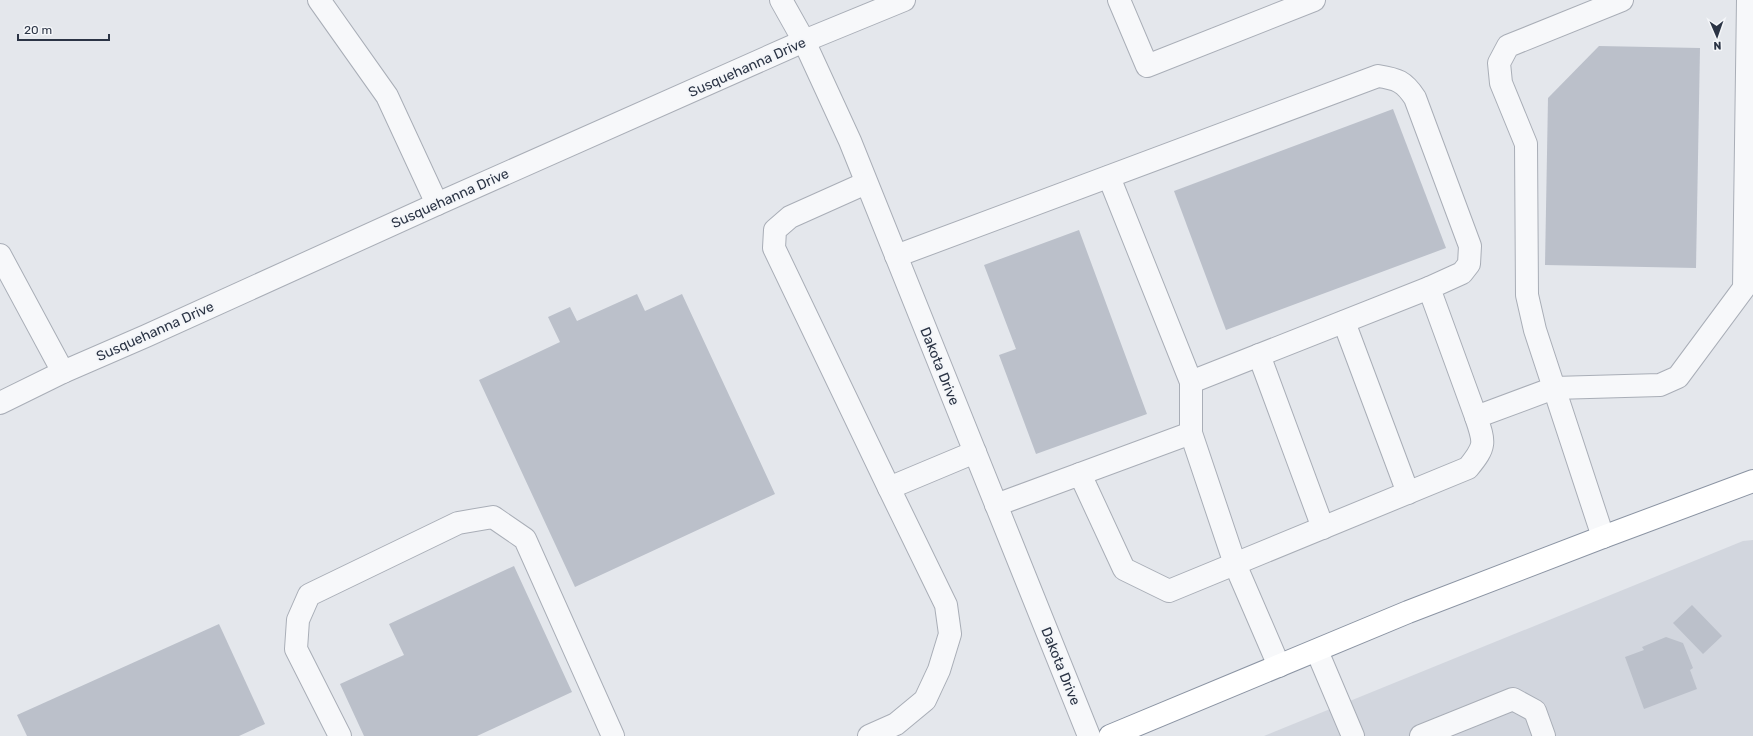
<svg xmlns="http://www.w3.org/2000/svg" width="1753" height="736" font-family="Rubik,sans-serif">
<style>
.built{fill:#d2d6de}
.building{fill:#bbc0ca}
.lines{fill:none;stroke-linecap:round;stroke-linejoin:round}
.minor-casing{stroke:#a9aeb7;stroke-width:24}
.highway-casing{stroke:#8b94a3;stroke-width:24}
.minor{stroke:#f7f8fa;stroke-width:22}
.highway{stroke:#fff;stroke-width:22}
.labels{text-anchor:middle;stroke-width:4;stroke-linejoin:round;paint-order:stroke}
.street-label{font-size:14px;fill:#2b3445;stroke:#f4f6f9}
</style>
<rect width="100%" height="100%" fill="#e4e7ec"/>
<polygon class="built" points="1753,540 1753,736 1264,736 1743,541"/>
<g class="building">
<polygon points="1599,46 1700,48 1696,268 1545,265 1548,98"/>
<polygon points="1393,109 1446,248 1226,330 1174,191"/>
<polygon points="1079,230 1147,414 1036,454 999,355 1016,349 984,265"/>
<polygon points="637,294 645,311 682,294 775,494 575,587 479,380 560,342 548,317 570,307 577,321"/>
<polygon points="514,566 572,692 477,736 364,736 340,684 404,655 389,624"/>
<polygon points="1692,605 1722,636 1703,654 1673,623"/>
<polygon points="219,624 265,724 239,736 27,736 17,715"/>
<polygon points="1666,637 1683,643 1693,668 1690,670 1697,689 1644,709 1625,657 1644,650 1642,647"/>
</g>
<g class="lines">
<g class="minor-casing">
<g id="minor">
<polyline points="319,0 387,96 437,204"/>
<polyline points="781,0 804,41 850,141 1089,736"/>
<polyline points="1119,0 1147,66 1314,0"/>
<polyline points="1109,177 1191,382 1191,433 1235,564 1279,666"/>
<polyline points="866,183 790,217 775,230 774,248 889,488"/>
<polyline points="0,255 63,372"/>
<path d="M896,256L1378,76C1397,79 1404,81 1415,98L1470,246L1469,264L1462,273L1429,288L1476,417"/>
<polyline points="1344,322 1408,493"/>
<polyline points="1259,355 1323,528"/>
<polyline points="1191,382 1429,288"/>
<polyline points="0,403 63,372 146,336 437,204 804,41 904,0"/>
<polyline points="1080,474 1191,433"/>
<path d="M996,505L1080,474L1124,569L1169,591L1468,468C1486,446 1485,443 1476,417L1554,388L1660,385L1678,377L1744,288L1748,0"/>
<polyline points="1603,537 1535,330 1527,295 1526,144 1501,83 1499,63 1508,46 1622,0"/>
<polyline points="1317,651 1353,736"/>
<polyline points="340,736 296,649 298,620 309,595 458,523 493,517 525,539 613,736"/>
<polyline points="869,736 896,724 925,700 939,670 950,634 946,605 889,488 975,452"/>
<polyline points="1421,736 1513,699 1535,711 1544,736"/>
</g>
</g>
<g class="highway-casing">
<polyline id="highway" points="1110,736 1408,612 1603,537 1753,481"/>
</g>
<use href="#minor" class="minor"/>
<use href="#highway" class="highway"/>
</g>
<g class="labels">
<g class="street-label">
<text transform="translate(747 67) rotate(-24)" y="5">Susquehanna Drive</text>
<text transform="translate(450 198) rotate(-24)" y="5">Susquehanna Drive</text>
<text transform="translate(155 331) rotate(-24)" y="5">Susquehanna Drive</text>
<text transform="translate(940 366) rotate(68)" y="5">Dakota Drive</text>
<text transform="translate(1061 666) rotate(68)" y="5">Dakota Drive</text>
</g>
</g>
<g transform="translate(1717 36) rotate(178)" stroke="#f4f6f9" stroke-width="3" paint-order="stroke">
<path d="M0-3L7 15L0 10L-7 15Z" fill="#2b3445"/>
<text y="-6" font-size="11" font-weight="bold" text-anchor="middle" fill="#2b3445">N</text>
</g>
<path d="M18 34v6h91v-6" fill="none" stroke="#2b3445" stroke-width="2"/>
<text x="24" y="34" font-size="12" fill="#2b3445" stroke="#f4f6f9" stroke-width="3" paint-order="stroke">20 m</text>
</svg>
